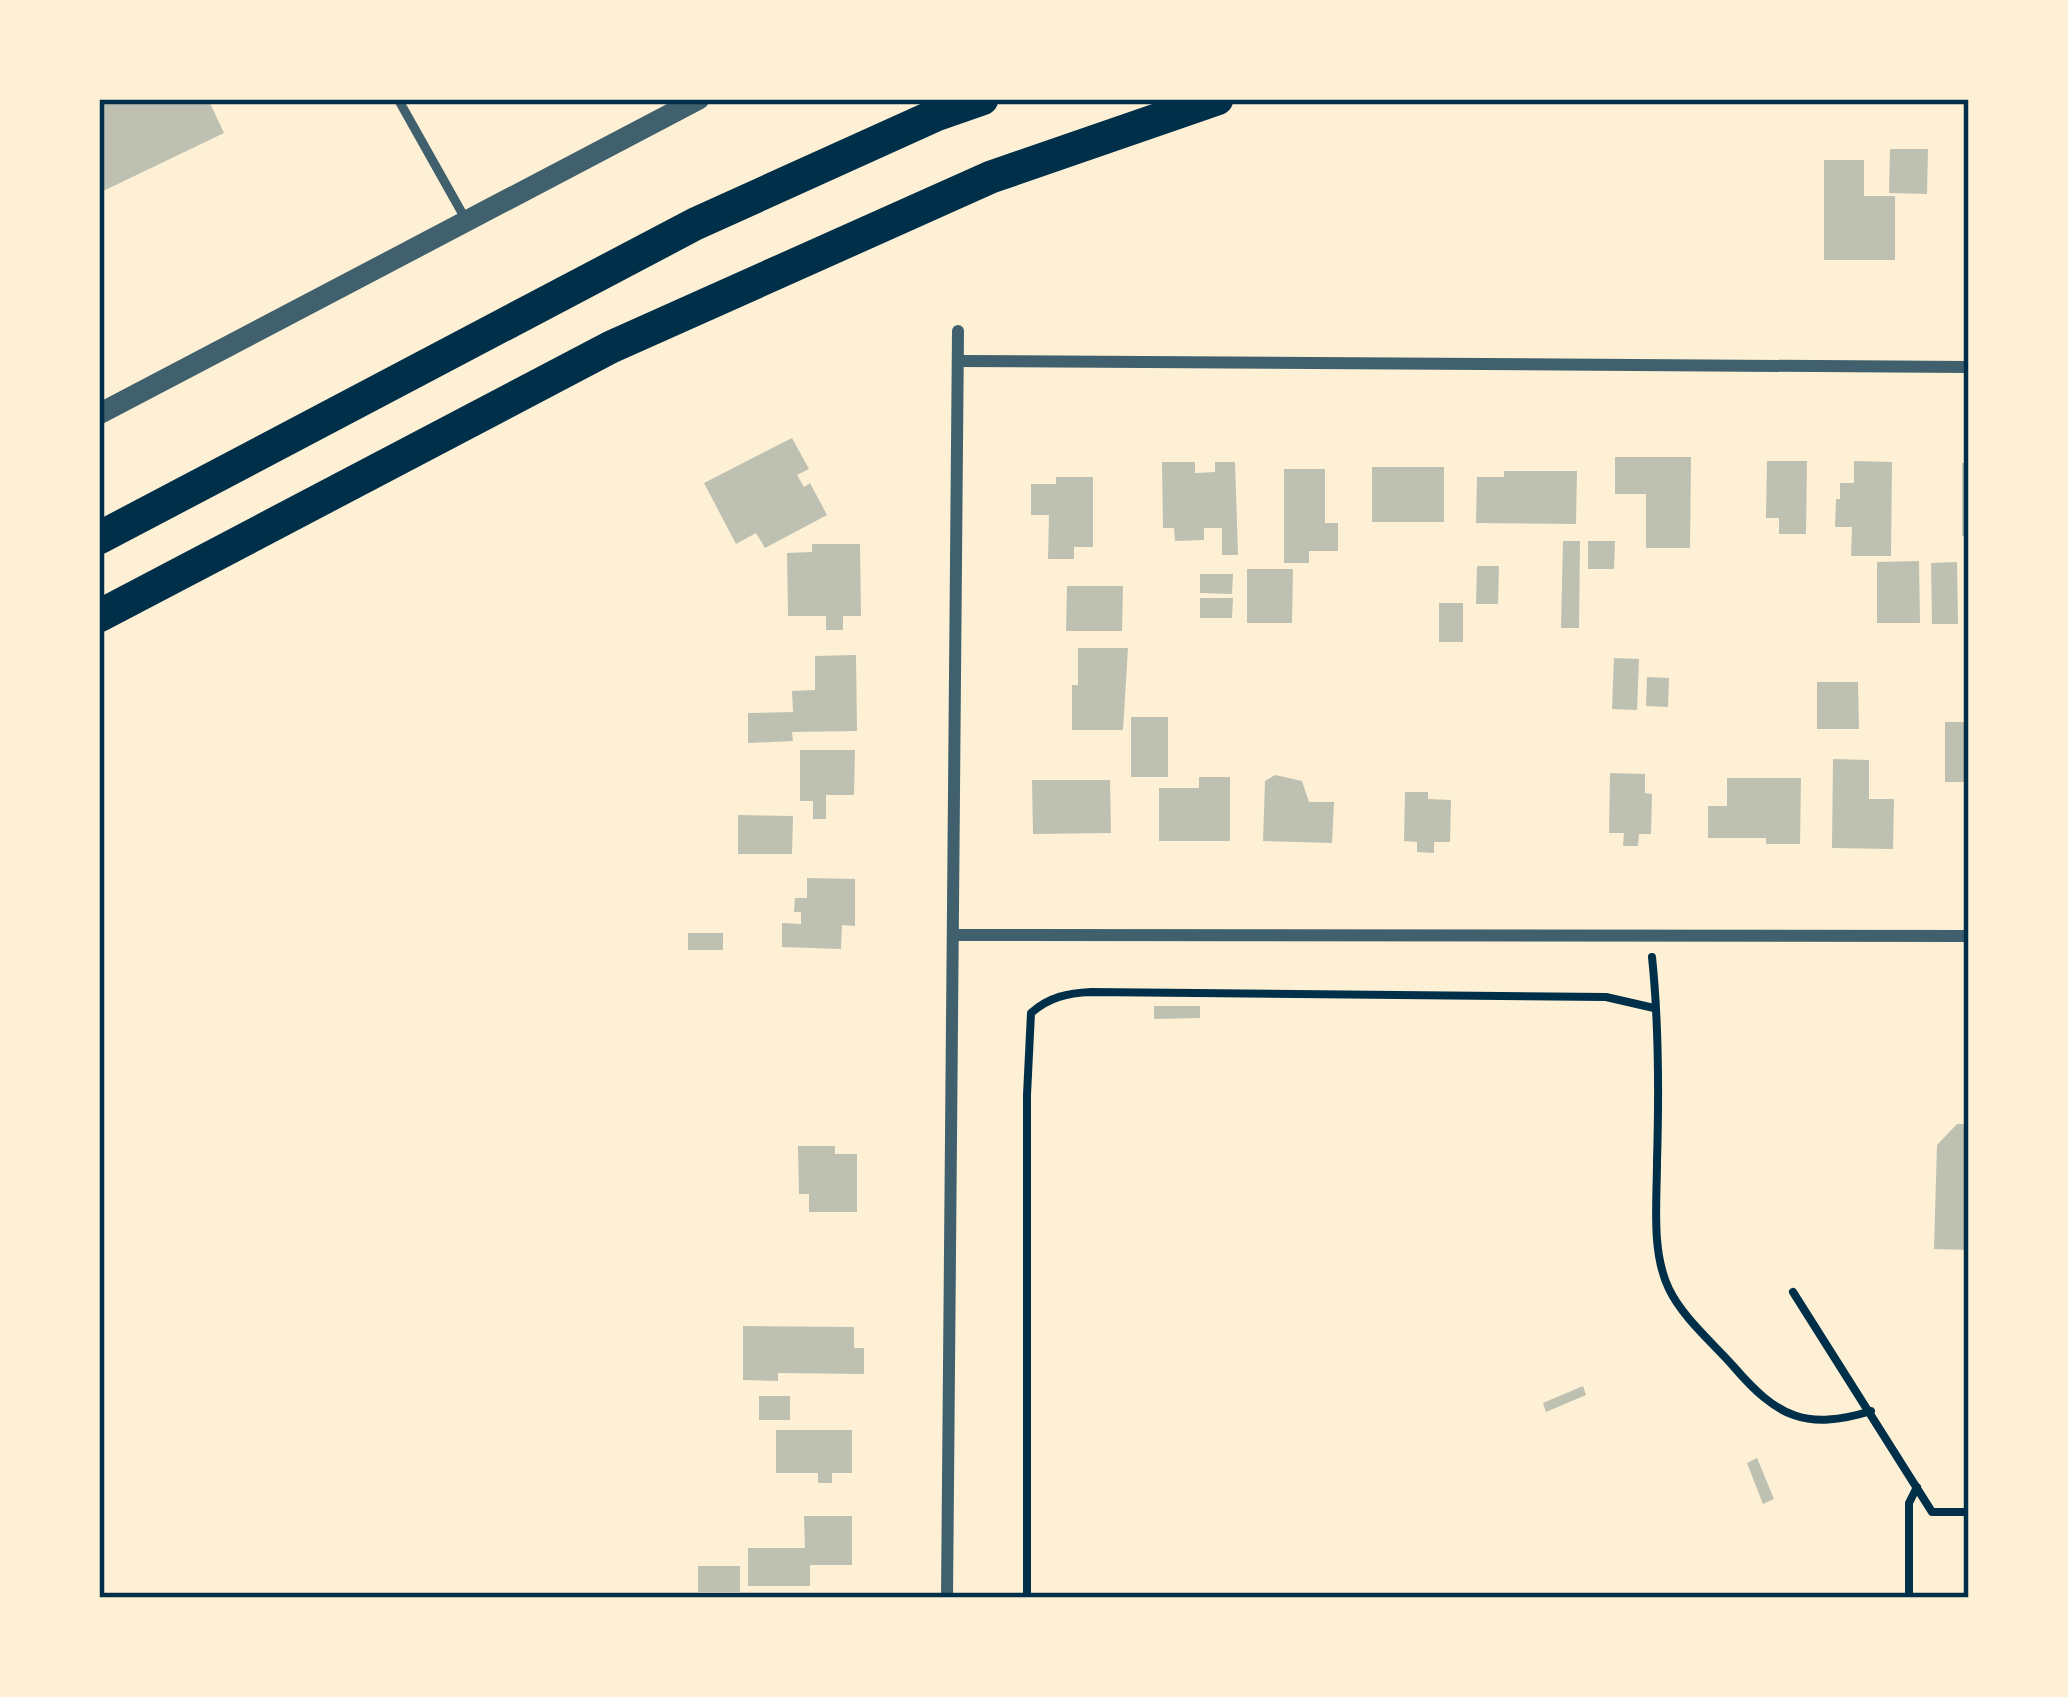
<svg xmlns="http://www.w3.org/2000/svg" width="2068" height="1697" font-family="Literata,serif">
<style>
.building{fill:#bec0b2}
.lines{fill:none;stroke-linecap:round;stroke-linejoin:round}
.path{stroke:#003049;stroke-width:8}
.service{stroke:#3f606c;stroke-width:9}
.minor{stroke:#3f606c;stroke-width:12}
.tertiary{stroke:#3f606c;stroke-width:21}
.motorway{stroke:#003049;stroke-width:33}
.neatline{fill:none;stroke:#003049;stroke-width:4.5}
</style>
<rect width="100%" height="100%" fill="#fdf0d5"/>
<g class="building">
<polygon points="99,99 208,99 224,133 99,193"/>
<polygon points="1890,149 1928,149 1927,194 1889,193"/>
<polygon points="1824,160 1864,160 1864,196 1895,196 1895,260 1824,260"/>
<polygon points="792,438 809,469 797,475 804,487 810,483 827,515 765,548 756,533 736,544 704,483"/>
<polygon points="1615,457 1691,457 1690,548 1646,548 1646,494 1615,494"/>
<polygon points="1767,461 1807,461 1806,534 1779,534 1779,518 1766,518"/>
<polygon points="1854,461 1892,462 1891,556 1851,556 1852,527 1835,527 1836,499 1840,499 1840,483 1854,483"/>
<polygon points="1162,462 1195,462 1195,473 1215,472 1215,462 1235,462 1238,555 1222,555 1222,528 1204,528 1204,540 1175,541 1174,528 1163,528"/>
<rect x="1962" y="463" width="7" height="73"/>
<rect x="1372" y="467" width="72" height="55"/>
<polygon points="1284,469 1325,469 1325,523 1338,523 1338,551 1309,551 1309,563 1284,563"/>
<polygon points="1504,471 1577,471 1576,524 1476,523 1477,477 1504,477"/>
<polygon points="1056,477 1093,477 1093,547 1074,547 1074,559 1048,559 1049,515 1031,515 1031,484 1056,484"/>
<polygon points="1563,541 1580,541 1579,628 1561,628"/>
<polygon points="1588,541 1615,541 1614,569 1588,569"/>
<polygon points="812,544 860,544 861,616 843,616 843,630 826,630 826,616 788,616 787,553 812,552"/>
<polygon points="1919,561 1920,623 1877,623 1877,562"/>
<polygon points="1957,562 1958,624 1932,624 1931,563"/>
<polygon points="1477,566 1499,566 1498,604 1476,604"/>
<polygon points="1247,569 1293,569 1292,623 1247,623"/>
<polygon points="1200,574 1233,574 1232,594 1200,593"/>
<polygon points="1067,586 1123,586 1122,631 1066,631"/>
<polygon points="1200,598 1233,598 1232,618 1200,618"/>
<rect x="1439" y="603" width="24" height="39"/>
<polygon points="1078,648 1128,648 1123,730 1072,730 1072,685 1078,685"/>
<polygon points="856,655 857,731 792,732 793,741 748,743 748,713 793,712 792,691 815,690 815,656"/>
<polygon points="1614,658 1639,659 1637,710 1612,709"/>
<polygon points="1647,677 1669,678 1668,707 1646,706"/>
<polygon points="1817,682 1858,682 1859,729 1817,729"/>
<rect x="1131" y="717" width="37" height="60"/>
<rect x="1945" y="722" width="24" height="60"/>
<polygon points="800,750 855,750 854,795 826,795 826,819 813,819 813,801 800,801"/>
<polygon points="1833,759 1869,760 1869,799 1894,799 1893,849 1832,848"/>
<polygon points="1610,773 1645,774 1645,793 1652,794 1651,834 1639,834 1638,846 1623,846 1624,833 1609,833"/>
<polygon points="1275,775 1302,781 1309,802 1334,802 1332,843 1263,841 1265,781"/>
<polygon points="1199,777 1230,777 1230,841 1159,841 1159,788 1199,788"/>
<polygon points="1727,778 1801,778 1800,844 1766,844 1766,838 1708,838 1708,806 1727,806"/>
<polygon points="1032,780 1110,780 1111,833 1033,834"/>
<polygon points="1405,792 1428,792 1428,799 1451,800 1450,842 1434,842 1434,853 1417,852 1417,842 1404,841"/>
<polygon points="738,815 793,816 792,854 738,854"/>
<polygon points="807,878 855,879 855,926 842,925 841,949 782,947 782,923 801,924 801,912 794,912 795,898 807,898"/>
<rect x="688" y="933" width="35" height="17"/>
<polygon points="1154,1006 1200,1006 1200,1018 1154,1019"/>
<polygon points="1957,1124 1969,1124 1969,1250 1934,1249 1937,1145"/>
<polygon points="798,1146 835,1146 835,1154 857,1154 857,1212 809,1212 809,1194 799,1194"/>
<polygon points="743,1326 854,1327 854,1348 864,1348 864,1374 778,1373 778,1381 743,1380"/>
<polygon points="1583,1386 1586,1395 1546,1412 1543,1403"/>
<rect x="759" y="1396" width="31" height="24"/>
<polygon points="776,1430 852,1430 852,1473 832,1473 832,1483 818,1483 818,1473 776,1473"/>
<polygon points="1757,1458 1774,1499 1763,1504 1747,1463"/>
<polygon points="804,1516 852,1516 852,1565 810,1565 810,1586 748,1586 748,1548 805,1548"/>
<rect x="698" y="1566" width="42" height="26"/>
</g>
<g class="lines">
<g class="path">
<path d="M1652,957C1659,1024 1659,1094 1657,1161C1657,1201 1651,1252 1669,1289C1683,1318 1713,1343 1734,1367C1777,1417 1806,1431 1871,1411"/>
<polyline points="1793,1292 1932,1512 1969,1512"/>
<path d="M1027,1598V1095L1031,1013C1049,997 1068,993 1091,992L1606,997L1654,1008"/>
<polyline points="1909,1598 1909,1503 1917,1487"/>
</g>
<polyline class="service" points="398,99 466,220"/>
<g class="minor">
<polyline points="958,361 1969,367"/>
<polyline points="954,935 1969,936"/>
<polyline points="947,1598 958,331"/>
</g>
<polyline class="tertiary" points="99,414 699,99"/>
<g class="motorway">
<polyline points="99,538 695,224 936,115 982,99"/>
<polyline points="99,616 611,347 991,177 1217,99"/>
</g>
</g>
<rect width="2068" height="1697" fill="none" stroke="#fdf0d5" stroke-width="204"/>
<rect x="102" y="102" width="1864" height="1493" class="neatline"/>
</svg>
